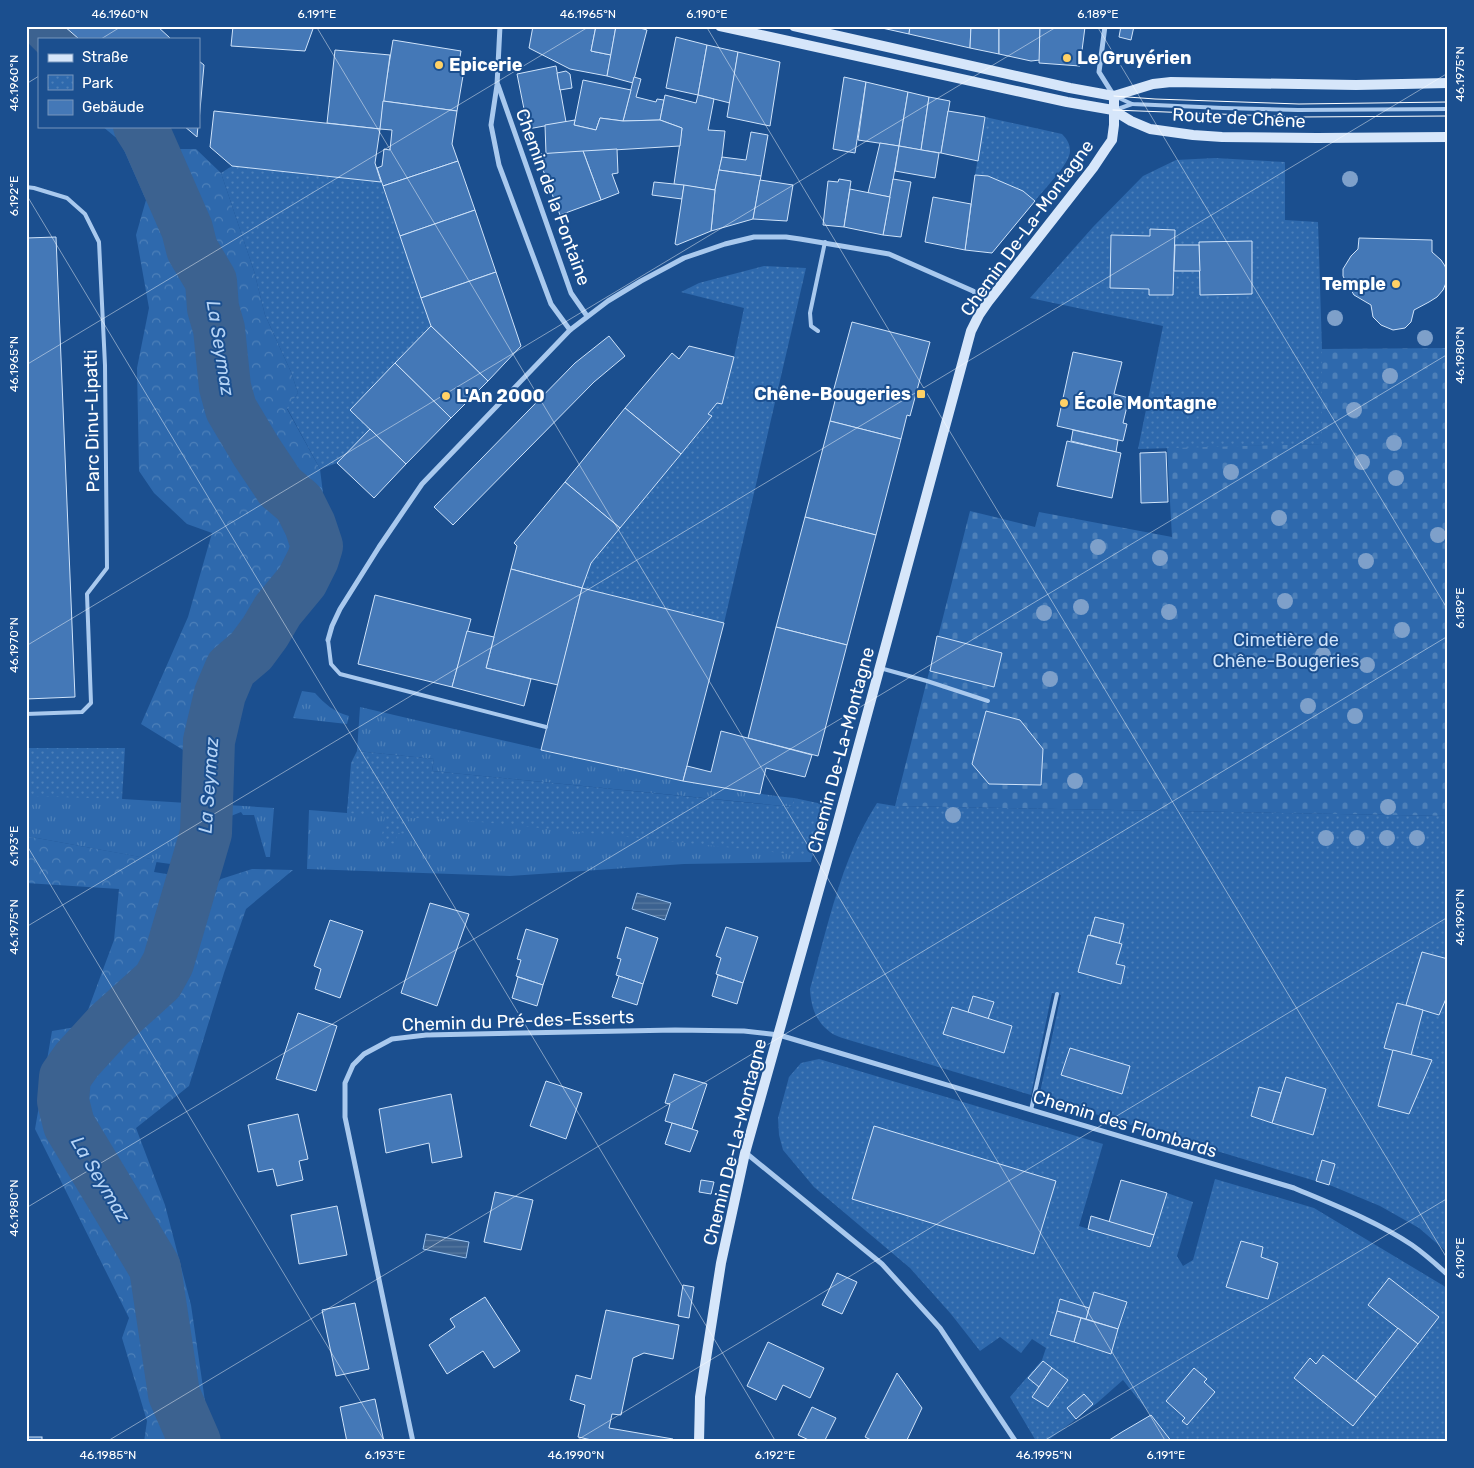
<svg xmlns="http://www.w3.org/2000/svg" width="1474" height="1468" font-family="Rubik,sans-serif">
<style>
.grass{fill:url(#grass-tufts)}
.forest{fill:url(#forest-crowns)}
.cemetery{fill:url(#cemetery-stones)}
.park{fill:url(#park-dots)}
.water{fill:url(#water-rules);stroke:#9cc4f0}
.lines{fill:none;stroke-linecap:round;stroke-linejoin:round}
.river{stroke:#3c6290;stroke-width:52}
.building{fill:#4478b7;stroke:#cfe3fa}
.lane{stroke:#a9c9ee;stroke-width:4}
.street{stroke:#a9c9ee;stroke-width:5}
.secondary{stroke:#d6e6fa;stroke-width:10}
.tram{stroke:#fff;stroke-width:1}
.tree{fill:#7ea0ca}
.ticks{fill:none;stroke:#fff;stroke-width:1;stroke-opacity:0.45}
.poi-dot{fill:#ffd166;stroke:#1b4f8f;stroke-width:2}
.labels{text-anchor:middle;stroke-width:4;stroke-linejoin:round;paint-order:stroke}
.poi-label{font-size:18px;font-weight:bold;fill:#fff;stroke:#1b4f8f;text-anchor:start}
.street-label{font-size:18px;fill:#fff;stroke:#1b4f8f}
.park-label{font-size:18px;fill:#cfe3fa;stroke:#1b4f8f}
.water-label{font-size:19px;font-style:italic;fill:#b5d3f5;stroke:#1b4f8f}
.neatline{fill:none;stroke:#fff;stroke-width:2}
.ticks-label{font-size:12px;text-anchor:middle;fill:#fff}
</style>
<defs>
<pattern id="grass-tufts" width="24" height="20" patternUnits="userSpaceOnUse" patternTransform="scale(1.25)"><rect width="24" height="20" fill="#2e69ad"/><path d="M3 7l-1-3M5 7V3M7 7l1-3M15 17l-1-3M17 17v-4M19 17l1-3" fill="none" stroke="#4d80b9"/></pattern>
<pattern id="forest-crowns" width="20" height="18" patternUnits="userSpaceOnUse" patternTransform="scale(1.25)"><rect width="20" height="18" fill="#2e69ad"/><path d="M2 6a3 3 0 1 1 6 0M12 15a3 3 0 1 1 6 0" fill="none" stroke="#4d80b9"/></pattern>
<pattern id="cemetery-stones" width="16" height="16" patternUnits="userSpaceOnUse" patternTransform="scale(1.25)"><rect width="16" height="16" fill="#2e69ad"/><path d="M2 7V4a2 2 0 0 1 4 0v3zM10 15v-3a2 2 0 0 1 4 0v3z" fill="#4d80b9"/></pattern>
<pattern id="park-dots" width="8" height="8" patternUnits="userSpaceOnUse" patternTransform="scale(1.25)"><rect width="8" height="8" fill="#2e69ad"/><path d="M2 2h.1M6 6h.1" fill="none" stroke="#4d80b9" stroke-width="1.8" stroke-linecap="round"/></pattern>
<pattern id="water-rules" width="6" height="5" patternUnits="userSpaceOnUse" patternTransform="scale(1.25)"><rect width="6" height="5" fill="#3c6290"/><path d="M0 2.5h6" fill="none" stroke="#597aa1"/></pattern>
</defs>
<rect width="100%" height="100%" fill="#1b4f8f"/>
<g class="grass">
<path d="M302,691L315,693C325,704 334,712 349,716L347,724L293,718Z"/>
<path d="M360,707C442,726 525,746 607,764C669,778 731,791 794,798L793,807L432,771L434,759L357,751Z"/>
<polygon points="26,782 123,799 187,803 181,834 178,865 156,862 156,860 26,836"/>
<polygon points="349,793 814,848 811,862 684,864 510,876 307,869 309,810 347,813"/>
<polygon points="227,805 274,808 270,857 266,857 254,815 243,815 241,812 226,818"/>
</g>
<g class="forest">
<polygon points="102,126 127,126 149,149 196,149 221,173 254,271 265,315 291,372 298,393 287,409 320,469 327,526 326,542 319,560 283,629 250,657 237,676 193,756 141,724 188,617 212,533 187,524 154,493 139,471 137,368 149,308 136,235 146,200 120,141"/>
<polygon points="26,836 157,860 154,872 203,880 199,894 203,900 217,891 213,887 221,879 252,869 293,870 246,909 224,973 189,1086 136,1128 165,1205 191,1305 206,1408 217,1442 144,1442 147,1421 122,1338 129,1318 35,1129 52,1031 82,1026 114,940 119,889 26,883"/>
</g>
<polygon class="cemetery" points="1448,348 1448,816 895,806 970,511 1035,527 1039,512 1172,537 1167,447 1322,444 1322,349"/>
<g class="park">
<path d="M985,117L1062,134C1067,139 1070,144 1070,151C1070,164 1043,190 1035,201L988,176L975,175Z"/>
<polygon points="1215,158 1285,162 1285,220 1318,222 1322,349 1322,444 1138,449 1163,326 1030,298 1093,227 1143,176 1176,160"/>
<polygon points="232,166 381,182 431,326 350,410 370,429 337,463 320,469 287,408 298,393 291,372 265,315 254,271 221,173"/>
<polygon points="764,266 806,268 724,623 582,588 591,563 712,417 708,414 717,403 722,404 734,357 744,308 681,292 699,283"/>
<polygon points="26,748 125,748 122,799 26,796"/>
<polygon points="357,751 434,759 432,771 792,807 794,798 827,805 812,856 451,819 408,818 406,834 397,833 396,844 381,842 385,816 347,813 351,763"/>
<path d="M877,803L895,806L1448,816V1253L1419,1228L1380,1206L1332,1186L1039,1097L1061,995L1052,993L1031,1095L849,1040C843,1038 835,1036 830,1032C815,1021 811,1006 810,989C828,926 841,859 877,803Z"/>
<polygon points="819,1059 1103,1144 1079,1226 1150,1248 1167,1193 1193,1202 1177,1256 1183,1266 1193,1260 1215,1179 1314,1208 1444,1286 1448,1290 1448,1442 1172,1442 1123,1380 1097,1403 1046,1442 1036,1441 1010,1397 1042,1360 1046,1348 1032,1339 1021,1353 1000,1337 980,1351 951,1314 910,1268 814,1187 783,1150 779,1135 778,1118 789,1077 801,1063"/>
</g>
<g class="water">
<polygon points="637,893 671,903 665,920 632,909"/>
<polygon points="426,1234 469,1242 466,1258 423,1249"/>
</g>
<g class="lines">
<g class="river">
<polyline points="48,26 61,39"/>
<polyline points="139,126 148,140 173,197 187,229 192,249 211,281 213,308 219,329 225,387 231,409 256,451 280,487 299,503 310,525 317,546 313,559 302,581 278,610 265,632 251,651 231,668 220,694 209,741 206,833 168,963 158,981 109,1025 77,1060 65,1077 63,1101 69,1125 155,1268 174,1394 195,1442"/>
</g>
</g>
<g class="building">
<polygon points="64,26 157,26 170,38 169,39 79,39"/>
<polygon points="233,26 314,26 305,51 231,46"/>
<polygon points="533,26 596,26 591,51 611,55 607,76 570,69 529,48"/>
<polygon points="596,26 616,26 611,55 591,51"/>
<polygon points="616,26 633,26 647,30 633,83 607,76"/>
<polygon points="883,26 910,26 909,34 882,28"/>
<polygon points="910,26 971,26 970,48 909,34"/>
<polygon points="971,26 999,26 999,54 970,48"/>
<polygon points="999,26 1040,26 1040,60 1031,61 999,54"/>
<polygon points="1040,26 1085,27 1080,66 1039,63"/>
<polygon points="1121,26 1134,26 1131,40 1119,37"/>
<polygon points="676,37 707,45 698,95 666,88"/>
<polygon points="393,40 461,51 458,69 464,70 457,111 383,101"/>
<polygon points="707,45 738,52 730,103 698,95"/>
<polygon points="335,50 390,55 380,129 327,123"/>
<polygon points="738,52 780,62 770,126 727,117"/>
<polygon points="199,61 204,65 199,121"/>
<polygon points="556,66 566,122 528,129 517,74"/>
<polygon points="566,71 570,74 572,88 560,90 557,73"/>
<polygon points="634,77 641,79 636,97 656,102 657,99 664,100 660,120 623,121"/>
<polygon points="844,77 866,82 855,153 833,149"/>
<polygon points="583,80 631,90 623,121 600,118 596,130 574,125"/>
<polygon points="866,82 908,92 899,146 858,140"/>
<polygon points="908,92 929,97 921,150 899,146"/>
<polygon points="665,95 696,103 698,95 714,99 708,130 725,131 722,157 715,190 674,184 682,128 660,120"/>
<polygon points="929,97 950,101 941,153 921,150"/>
<polygon points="383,101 457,111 452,144 458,161 383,186 377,168 382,166 384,149 390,150 392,130 380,129"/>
<polygon points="214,111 380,129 375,163 381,182 232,166 210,147"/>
<polygon points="948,111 985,117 978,161 941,153"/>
<polygon points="600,118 623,121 660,120 682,128 680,146 546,154 545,125 575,120 574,125 596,130"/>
<polygon points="184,126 198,126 197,137"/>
<polygon points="751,132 768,135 761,176 719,170 722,157 746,160"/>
<polygon points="880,143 899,146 890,197 868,193"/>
<polygon points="899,146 939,153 935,178 895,171"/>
<polygon points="617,149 618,173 612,174 619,193 601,200 583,151"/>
<polygon points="583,151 601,200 560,215 537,154"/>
<polygon points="458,161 475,210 400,236 383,186"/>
<polygon points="719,170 761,176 753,219 711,231 715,190"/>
<polygon points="975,175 988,176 1023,191 1035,201 992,253 965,250"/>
<polygon points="839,179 851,181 844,227 823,225 828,181 838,182"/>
<polygon points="893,179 911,182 901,237 883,235"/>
<polygon points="760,180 793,185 787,221 753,219"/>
<polygon points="654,182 684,185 682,199 652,195"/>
<polygon points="684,185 715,190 711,231 677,245 675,244"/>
<polygon points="850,189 890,197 883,235 844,227"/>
<polygon points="933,197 971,204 965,250 925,242"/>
<polygon points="475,210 496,272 421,298 400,236"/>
<polygon points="1150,229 1175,230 1173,295 1149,295 1149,289 1110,288 1111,235 1150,236"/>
<polygon points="56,237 75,697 26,699 26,238"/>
<polygon points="1359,238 1432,240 1432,252 1441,260 1445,266 1447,273 1446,283 1443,290 1437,297 1429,302 1414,310 1411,322 1405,328 1393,330 1381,325 1373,317 1371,305 1354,295 1346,282 1343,276 1343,269 1351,256 1358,249"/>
<polygon points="1252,241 1252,294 1200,295 1199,242"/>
<polygon points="1175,245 1199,245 1200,271 1174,271"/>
<polygon points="496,272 521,346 488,381 431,326 421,298"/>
<polygon points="852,322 930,342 910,416 907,415 901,439 830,421 836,397 832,396"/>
<polygon points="431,326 488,381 451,418 395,363"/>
<polygon points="609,336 625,356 594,382 453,525 434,507 575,363"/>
<polygon points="689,346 734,357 722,404 717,403 708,414 712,416 681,454 625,408 672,353 679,359"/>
<polygon points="1073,352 1122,362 1114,394 1129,398 1123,423 1127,424 1123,441 1057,426"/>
<polygon points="395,363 451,418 406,464 350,410"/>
<polygon points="625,408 681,454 620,528 565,482"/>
<polygon points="830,421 901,439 876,535 805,517"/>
<polygon points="370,429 406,464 374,498 337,463"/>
<polygon points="1073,430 1118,440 1116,452 1071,441"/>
<polygon points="1067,441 1121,453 1112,498 1057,486"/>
<polygon points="1166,452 1168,502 1141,503 1140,453"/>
<polygon points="565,482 620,528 591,563 582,588 511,569 517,546 514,543"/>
<polygon points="805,517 876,535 847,645 776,627"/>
<polygon points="511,569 582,588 558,685 486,668"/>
<polygon points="582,588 724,623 683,781 541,750"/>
<polygon points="375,595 471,619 452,687 358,664"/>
<polygon points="776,627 847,645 818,756 748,738"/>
<polygon points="467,631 494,637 486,668 531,679 524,706 452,687"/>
<polygon points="937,636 1002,653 994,687 930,671"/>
<polygon points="986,711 1020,720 1043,749 1041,785 989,784 972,764"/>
<polygon points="721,731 812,755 805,777 766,768 760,794 683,781 687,766 711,772"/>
<polygon points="430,903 469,914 437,1006 401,993"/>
<polygon points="1095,917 1124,924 1119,944 1090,935"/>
<polygon points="330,920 363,931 340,998 315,989 321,969 314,966"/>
<polygon points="626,927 658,938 643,984 616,975 621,959 617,958"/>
<polygon points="726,927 758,937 743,983 716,974 721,958 716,956"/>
<polygon points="526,929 558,939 543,985 516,976 521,960 517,959"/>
<polygon points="1088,935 1122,944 1116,964 1125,966 1121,984 1078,972"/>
<polygon points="1422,952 1448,959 1448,994 1439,1015 1406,1005"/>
<polygon points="718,975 743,983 737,1004 712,996"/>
<polygon points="619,976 643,984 637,1005 612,997"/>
<polygon points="518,977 543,985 537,1006 512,998"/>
<polygon points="973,996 994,1002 988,1019 968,1012"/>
<polygon points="1397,1003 1423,1010 1411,1055 1384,1048"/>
<polygon points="952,1007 1012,1026 1004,1053 943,1034"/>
<polygon points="298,1013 337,1026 316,1091 276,1079"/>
<polygon points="1070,1048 1130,1066 1122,1094 1061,1075"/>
<polygon points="1393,1050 1432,1060 1409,1114 1378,1106"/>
<polygon points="674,1074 707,1084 692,1129 665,1121 670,1104 665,1103"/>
<polygon points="1286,1077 1326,1089 1313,1135 1272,1123"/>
<polygon points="546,1081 582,1093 566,1139 530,1126"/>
<polygon points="1259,1087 1281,1093 1272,1123 1251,1116"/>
<polygon points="451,1094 462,1157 432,1163 429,1143 386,1153 379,1109"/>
<polygon points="298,1114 308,1159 299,1161 303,1180 277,1186 273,1169 258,1172 248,1125"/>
<polygon points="672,1123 698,1131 690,1152 665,1144"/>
<polygon points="874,1126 1056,1181 1034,1254 852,1199"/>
<polygon points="1322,1160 1335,1164 1329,1185 1316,1181"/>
<polygon points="701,1180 714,1182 711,1194 699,1192"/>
<polygon points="1121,1180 1167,1193 1154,1235 1109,1222"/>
<polygon points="495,1192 533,1200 521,1250 484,1242"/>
<polygon points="337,1206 347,1255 299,1264 291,1215"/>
<polygon points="1091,1216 1154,1235 1150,1247 1088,1229"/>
<polygon points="1241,1241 1263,1247 1261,1257 1278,1263 1268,1299 1226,1287"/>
<polygon points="837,1273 857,1282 842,1314 822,1305"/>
<polygon points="1389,1278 1439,1317 1418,1344 1368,1305"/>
<polygon points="683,1285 694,1287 689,1318 678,1316"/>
<polygon points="1094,1292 1127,1302 1118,1329 1086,1319"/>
<polygon points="485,1297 520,1351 494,1368 483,1351 447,1374 429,1345 455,1327 450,1319"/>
<polygon points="1060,1299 1089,1308 1086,1319 1057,1311"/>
<polygon points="355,1303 369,1369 336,1376 322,1310"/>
<polygon points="606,1310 679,1325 673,1359 644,1353 633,1358 621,1415 612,1414 609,1428 673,1439 674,1442 601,1442 578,1437 585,1405 570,1400 576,1375 591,1379"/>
<polygon points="1057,1311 1081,1318 1074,1342 1050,1335"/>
<polygon points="1081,1318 1118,1329 1111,1354 1074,1342"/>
<polygon points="1398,1328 1418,1344 1376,1397 1356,1381"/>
<polygon points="768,1342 824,1368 810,1398 783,1385 776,1400 747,1386"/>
<polygon points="1323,1355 1376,1397 1353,1426 1294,1378 1310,1358 1316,1364"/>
<polygon points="1043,1361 1052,1368 1039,1387 1028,1378"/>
<polygon points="1052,1368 1068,1380 1048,1407 1032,1397"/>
<polygon points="1194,1368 1207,1379 1204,1382 1215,1392 1187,1425 1182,1421 1185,1418 1166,1401"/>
<polygon points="897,1373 922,1408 906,1442 875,1442 865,1437"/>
<polygon points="1084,1394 1093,1404 1076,1419 1067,1408"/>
<polygon points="375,1399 384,1442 347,1442 340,1407"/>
<polygon points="812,1407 836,1418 824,1442 813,1442 798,1435"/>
<polygon points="1151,1415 1172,1442 1106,1442 1122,1432"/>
<rect x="26" y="1437" width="16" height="5"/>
</g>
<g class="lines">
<g class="lane">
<polyline points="1119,98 1132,104 1223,108 1298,110 1448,109"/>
<polyline points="1115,110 1132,104"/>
<polyline points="26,187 34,188 67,198 85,214 99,242 105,365 107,568 87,594 91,703 82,712 26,714"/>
<polyline points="818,331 811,326 810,313 825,242"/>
<polyline points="328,640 331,664 340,674 546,727"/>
<polyline points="880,668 927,681 988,701"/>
<polyline points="1031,1110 1057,994"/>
</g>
<g class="street">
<polyline points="500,26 497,85 491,125 499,165 551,304 570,330"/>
<polyline points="1105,26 1099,72 1114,96"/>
<polyline points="498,85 571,293 587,316"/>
<polyline points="328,640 332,626 340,609 379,547 422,484 570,330 608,301 641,281 684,258 725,244 754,237 786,237 800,239 889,254 973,291 987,302"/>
<polyline points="746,1153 882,1264 940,1328 1016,1442"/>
<path d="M413,1442L345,1117V1083L353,1065L364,1054L392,1039L426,1035L675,1030L744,1031L779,1035L1294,1188C1334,1205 1376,1221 1412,1245C1425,1254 1436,1264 1448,1275"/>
</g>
<g class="secondary">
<polyline points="720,26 1067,102 1113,110 1131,121 1150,129 1193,135 1222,137 1317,138 1448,137"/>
<polyline points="794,26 1070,88 1114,96 1153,84 1171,82 1356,85 1448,83"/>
<polyline points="699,1442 700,1397 721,1263 745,1153 836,829 971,331 979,315 988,302 1093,168 1105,150 1112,140 1114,125 1114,96"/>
</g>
<g class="tram">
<polyline points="1114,96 1155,99 1299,104 1448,102"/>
<polyline points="1113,110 1299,117 1448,116"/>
</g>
</g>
<g class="tree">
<circle cx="1350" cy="179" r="8"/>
<circle cx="1335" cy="318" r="8"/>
<circle cx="1425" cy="338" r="8"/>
<circle cx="1390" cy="376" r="8"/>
<circle cx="1354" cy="410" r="8"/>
<circle cx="1394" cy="443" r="8"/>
<circle cx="1362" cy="462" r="8"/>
<circle cx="1231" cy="472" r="8"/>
<circle cx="1396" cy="478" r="8"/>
<circle cx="1279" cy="518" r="8"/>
<circle cx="1438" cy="535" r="8"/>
<circle cx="1098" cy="547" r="8"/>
<circle cx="1160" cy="558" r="8"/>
<circle cx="1366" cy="561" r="8"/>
<circle cx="1285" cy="601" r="8"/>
<circle cx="1081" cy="607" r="8"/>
<circle cx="1169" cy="612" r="8"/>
<circle cx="1044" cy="613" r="8"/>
<circle cx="1402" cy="630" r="8"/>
<circle cx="1323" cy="655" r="8"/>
<circle cx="1367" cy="665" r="8"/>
<circle cx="1050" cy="679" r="8"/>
<circle cx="1308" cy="706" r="8"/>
<circle cx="1355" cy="716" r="8"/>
<circle cx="1075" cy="781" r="8"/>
<circle cx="1388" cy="807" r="8"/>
<circle cx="953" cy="815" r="8"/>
<circle cx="1326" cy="838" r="8"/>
<circle cx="1357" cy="838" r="8"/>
<circle cx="1387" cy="838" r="8"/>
<circle cx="1417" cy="838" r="8"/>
</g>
<path class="ticks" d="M316,26L1166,1442M706,26L1448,1260M1097,26L1448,610M101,39L122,26M26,84L39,76M26,194L776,1442M26,365L590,26M26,646L1058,26M26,844L385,1442M26,927L1448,73M26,1208L1448,354M106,1442L1448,636M574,1442L1448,917M1042,1442L1448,1198"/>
<g class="poi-dot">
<circle cx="1067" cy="58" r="5"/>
<circle cx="439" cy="65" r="5"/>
<circle cx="1396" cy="284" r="5"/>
<rect x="916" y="389" width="10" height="10" rx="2.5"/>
<circle cx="446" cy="396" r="5"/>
<circle cx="1064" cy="403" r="5"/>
</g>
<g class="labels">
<g class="poi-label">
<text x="1077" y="64">Le Gruyérien</text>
<text x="449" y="71">Epicerie</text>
<text x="1386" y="290" text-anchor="end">Temple</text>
<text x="911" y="400" text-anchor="end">Chêne-Bougeries</text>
<text x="456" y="402">L'An 2000</text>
<text x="1074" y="409">École Montagne</text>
</g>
<g class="street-label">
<text transform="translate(1239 118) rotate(3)" y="6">Route de Chêne</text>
<text transform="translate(553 197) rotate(70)" y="6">Chemin de la Fontaine</text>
<text transform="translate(1027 228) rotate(-54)" y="6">Chemin De-La-Montagne</text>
<text transform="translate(92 421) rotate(-91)" y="6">Parc Dinu-Lipatti</text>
<text transform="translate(841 750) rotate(-75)" y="6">Chemin De-La-Montagne</text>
<text transform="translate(518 1021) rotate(-2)" y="6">Chemin du Pré-des-Esserts</text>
<text transform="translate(1125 1124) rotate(17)" y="6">Chemin des Flombards</text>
<text transform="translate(735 1142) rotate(-76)" y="6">Chemin De-La-Montagne</text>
</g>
<g class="park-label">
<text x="1286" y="646">Cimetière de<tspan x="1286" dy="21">Chêne-Bougeries</tspan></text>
</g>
<g class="water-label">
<text transform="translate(221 348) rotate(81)" y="7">La Seymaz</text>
<text transform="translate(208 785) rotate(-86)" y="7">La Seymaz</text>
<text transform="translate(101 1179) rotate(59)" y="7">La Seymaz</text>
</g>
</g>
<rect width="1474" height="1468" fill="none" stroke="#1b4f8f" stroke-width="55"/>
<rect x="38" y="38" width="162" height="90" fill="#1b4f8f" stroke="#7695bc"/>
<rect x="48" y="54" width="25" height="8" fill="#d6e6fa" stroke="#7695bc"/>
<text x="82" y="62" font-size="15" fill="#ffffff">Straße</text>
<rect x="48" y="75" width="25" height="15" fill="url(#park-dots)" stroke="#7695bc"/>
<text x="82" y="88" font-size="15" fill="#ffffff">Park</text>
<rect x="48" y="100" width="25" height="15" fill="#4478b7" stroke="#7695bc"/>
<text x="82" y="112" font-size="15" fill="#ffffff">Gebäude</text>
<rect x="28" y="28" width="1418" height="1412" class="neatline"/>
<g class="ticks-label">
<text x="120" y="18">46.1960°N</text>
<text x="317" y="18">6.191°E</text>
<text x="588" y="18">46.1965°N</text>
<text x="707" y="18">6.190°E</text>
<text x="1098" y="18">6.189°E</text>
<text transform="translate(1460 74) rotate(-90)" y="4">46.1975°N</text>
<text transform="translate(14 83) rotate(-90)" y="4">46.1960°N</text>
<text transform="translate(14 196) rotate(-90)" y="4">6.192°E</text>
<text transform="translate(1460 355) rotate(-90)" y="4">46.1980°N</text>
<text transform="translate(14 364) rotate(-90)" y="4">46.1965°N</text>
<text transform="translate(1460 608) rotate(-90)" y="4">6.189°E</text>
<text transform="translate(14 645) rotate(-90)" y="4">46.1970°N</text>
<text transform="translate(14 846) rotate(-90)" y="4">6.193°E</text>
<text transform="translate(1460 917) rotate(-90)" y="4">46.1990°N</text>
<text transform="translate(14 927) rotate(-90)" y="4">46.1975°N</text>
<text transform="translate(14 1208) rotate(-90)" y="4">46.1980°N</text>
<text transform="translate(1460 1258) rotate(-90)" y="4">6.190°E</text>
<text x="108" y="1459">46.1985°N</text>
<text x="385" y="1459">6.193°E</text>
<text x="576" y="1459">46.1990°N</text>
<text x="775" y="1459">6.192°E</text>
<text x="1044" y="1459">46.1995°N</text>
<text x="1166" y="1459">6.191°E</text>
</g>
</svg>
